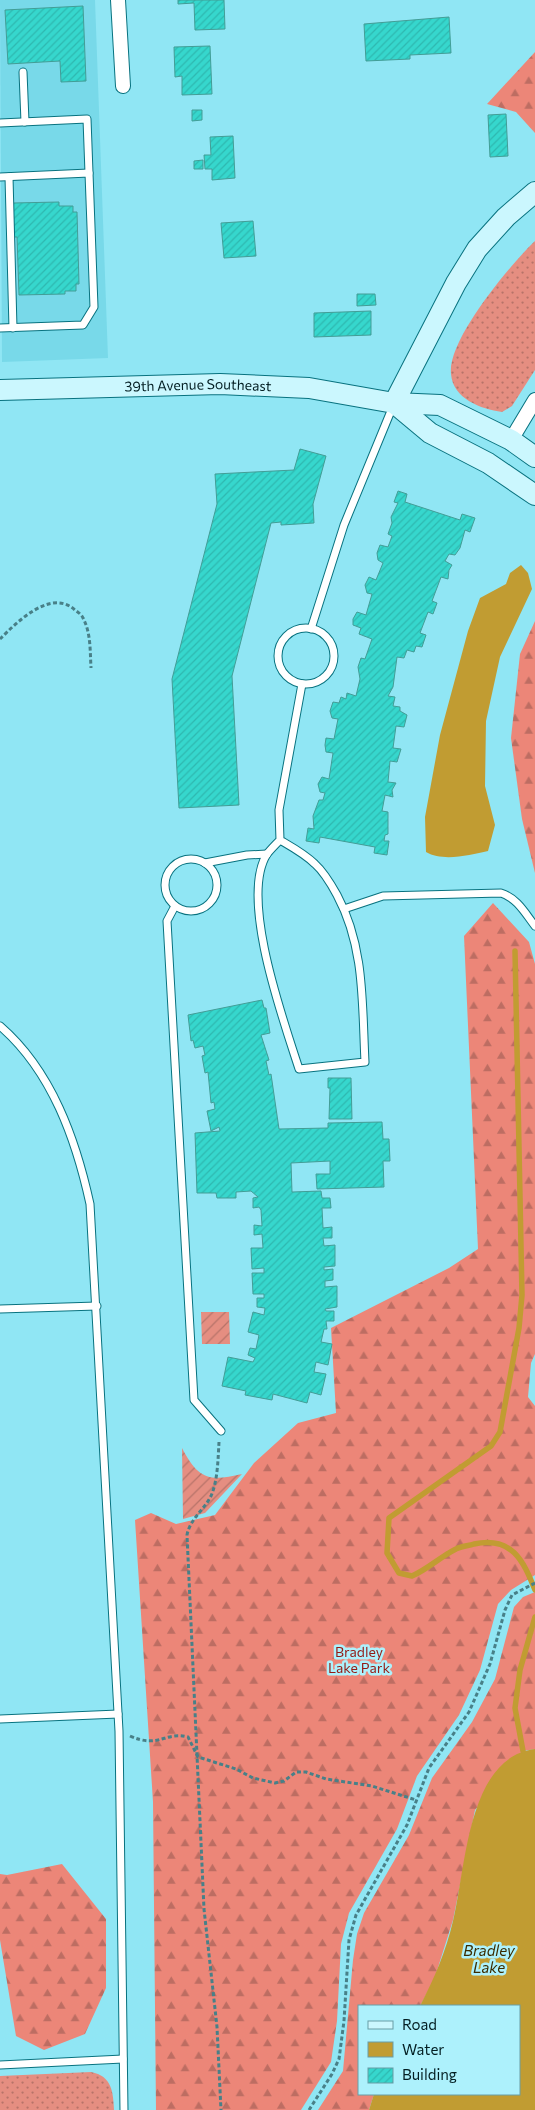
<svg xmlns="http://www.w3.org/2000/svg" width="535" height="2110" font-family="Commissioner,sans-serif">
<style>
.built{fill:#78d9e9}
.grass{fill:url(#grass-dots)}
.forest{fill:url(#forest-firs)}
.garden{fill:url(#garden-furrows)}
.water{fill:#c19c32}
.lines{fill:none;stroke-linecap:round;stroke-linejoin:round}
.stream{stroke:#c19c32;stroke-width:5.5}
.building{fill:url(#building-hatch);stroke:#439d96}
.service-casing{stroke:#08727f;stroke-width:9}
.minor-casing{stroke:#08727f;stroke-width:16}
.secondary-casing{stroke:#08727f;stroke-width:22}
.path{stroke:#488088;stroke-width:3;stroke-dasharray:4 2.5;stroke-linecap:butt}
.service{stroke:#fff;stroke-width:7}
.minor{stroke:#fff;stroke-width:14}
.secondary{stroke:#cbf7fe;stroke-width:20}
.labels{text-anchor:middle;stroke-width:5;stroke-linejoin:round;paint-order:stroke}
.street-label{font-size:14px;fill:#031e22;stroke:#adf1fc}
.park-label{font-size:14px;fill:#941b14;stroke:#adf1fc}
.water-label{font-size:15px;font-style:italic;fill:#3b2c00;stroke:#adf1fc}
</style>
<defs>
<pattern id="grass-dots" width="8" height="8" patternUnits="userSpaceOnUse" patternTransform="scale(1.25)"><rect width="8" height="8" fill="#e58e81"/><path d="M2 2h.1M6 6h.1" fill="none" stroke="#b77369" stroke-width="1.8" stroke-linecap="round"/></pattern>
<pattern id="forest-firs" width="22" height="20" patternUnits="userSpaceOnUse" patternTransform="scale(1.25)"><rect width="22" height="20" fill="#ec8678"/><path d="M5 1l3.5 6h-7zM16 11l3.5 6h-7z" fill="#bd6d62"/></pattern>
<pattern id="garden-furrows" width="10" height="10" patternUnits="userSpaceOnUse" patternTransform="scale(1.25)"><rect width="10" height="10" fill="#e58e81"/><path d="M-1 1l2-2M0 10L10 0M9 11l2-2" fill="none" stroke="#b77369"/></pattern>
<pattern id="building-hatch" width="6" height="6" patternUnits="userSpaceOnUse" patternTransform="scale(1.25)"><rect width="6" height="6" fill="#36d7cd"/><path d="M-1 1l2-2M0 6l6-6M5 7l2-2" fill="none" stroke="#2eb8b0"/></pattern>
</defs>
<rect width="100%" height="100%" fill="#90e6f4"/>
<polygon class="built" points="0,0 95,0 108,358 2,362"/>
<g class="grass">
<path d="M535,241V370L512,406L502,412C481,409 453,399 451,374C447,340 511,264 535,241Z"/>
<path d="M91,2072C112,2076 113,2092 114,2110H0V2076Z"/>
</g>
<g class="forest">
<polygon points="535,52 535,133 516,112 487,104"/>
<polygon points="535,621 535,873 522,819 511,738 520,654"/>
<polygon points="493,903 529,942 535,964 535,1354 531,1363 528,1397 535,1406 535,1575 511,1590 498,1604 480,1670 459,1715 417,1776 397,1829 349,1913 341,1944 337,2021 331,2062 301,2110 156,2110 153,1802 135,1520 151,1513 176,1524 215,1515 254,1463 298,1423 336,1413 331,1328 449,1268 478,1249 464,936"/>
<polygon points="535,1592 535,1749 523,1751 475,1810 453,1920 434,1980 420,2006 359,2006 359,2094 374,2094 369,2110 318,2110 343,2071 353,1960 357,1934 364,1913 409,1835 432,1778 472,1722 495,1679 514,1607 523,1597"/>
<polygon points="62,1864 106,1919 106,1988 85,2034 44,2050 16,2036 0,1940 0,1874 7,1875"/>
</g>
<g class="garden">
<polygon points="201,1312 229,1312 230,1344 202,1344"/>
<path d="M182,1448C198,1479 209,1482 242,1474L205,1513L183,1519Z"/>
</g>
<g class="water">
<path d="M521,565L528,573L532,589L500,657L486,721L485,786L495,825L488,851C470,855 443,862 426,852L425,817L440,735L468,631L480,598L506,584L510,573Z"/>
<path d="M535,1749V2110H369L374,2094H519V2006H420C434,1979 446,1951 453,1921C466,1869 467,1757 535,1749Z"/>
</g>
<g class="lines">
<g class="stream">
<path d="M515,951L522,1295L519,1328L500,1432L491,1446L389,1518L387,1553L399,1573L412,1576C428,1569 440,1557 456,1549C461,1546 468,1546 474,1544C512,1536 523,1560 535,1590"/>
<polyline points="523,1751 515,1708 520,1670 535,1617"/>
</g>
</g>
<g class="building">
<polygon points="178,0 224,0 225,29 195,30 194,3 178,4"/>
<polygon points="83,6 86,81 61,82 60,61 8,64 5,10"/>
<polygon points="449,17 451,53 410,55 410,59 366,61 364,24"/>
<polygon points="210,46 212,94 182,95 182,76 175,77 174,47"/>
<polygon points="192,110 202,110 202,120 192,121"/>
<polygon points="506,114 508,156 490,157 488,115"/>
<polygon points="233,136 235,178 212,180 212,169 205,169 204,155 211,155 210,137"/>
<polygon points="203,160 203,169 194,169 194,161"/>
<polygon points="59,202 59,206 73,206 73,212 77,212 79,284 76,284 76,291 65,291 65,294 19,295 17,237 14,237 13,203"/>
<polygon points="253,221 256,256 224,258 221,223"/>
<polygon points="357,294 375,294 376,305 357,306"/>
<polygon points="371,311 371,335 314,337 314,313"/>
<polygon points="300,449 326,456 313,504 314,523 281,525 281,522 271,523 232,676 239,805 179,808 172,679 217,504 215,474 294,470"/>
<polygon points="398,491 407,494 405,502 460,520 462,514 475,518 470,532 465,530 460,548 455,555 449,554 445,561 452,565 449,570 448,579 441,577 432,601 437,603 433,614 428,612 420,633 426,635 422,647 416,646 414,652 407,650 404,658 397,657 393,687 388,696 395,697 393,706 400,707 400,711 407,715 404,727 396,726 393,748 401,749 397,762 390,761 388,782 396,783 392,790 393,797 385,795 382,811 388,812 388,834 385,835 384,841 389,841 387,855 374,853 375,847 320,837 319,843 306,841 308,828 314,829 313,816 319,800 323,800 325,793 320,792 318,784 322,777 329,779 333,753 326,752 325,745 326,738 334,739 338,719 332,718 330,711 333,702 339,703 341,697 346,699 347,693 356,696 360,679 358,667 361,658 365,659 372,639 359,634 361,628 353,625 353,619 357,612 366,615 372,594 367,593 365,585 369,577 376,580 383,563 378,560 377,553 380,545 388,547 392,536 388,534 392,523 391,517 398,503 394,502"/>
<polygon points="262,1000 264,1008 266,1008 270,1033 261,1035 269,1060 266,1061 269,1075 271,1074 279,1129 328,1128 328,1123 382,1122 383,1139 389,1139 390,1161 383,1161 384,1187 317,1189 316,1174 330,1174 330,1161 291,1163 292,1192 321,1191 322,1198 330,1198 331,1208 322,1208 323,1228 332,1227 332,1238 323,1238 324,1246 335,1245 335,1266 324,1267 324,1270 333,1269 333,1280 325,1281 325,1287 337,1286 337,1307 325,1309 326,1311 334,1311 334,1321 326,1321 327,1329 324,1329 321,1342 332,1344 328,1365 316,1362 314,1372 326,1374 321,1395 310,1392 307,1403 273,1394 272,1400 245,1395 246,1391 222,1386 228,1357 253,1362 255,1358 248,1355 250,1348 256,1349 259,1335 248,1332 253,1312 264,1315 265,1308 257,1307 257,1298 264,1298 264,1294 253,1294 252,1273 264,1273 264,1268 252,1269 251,1248 263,1248 262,1234 254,1235 254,1225 262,1226 261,1210 259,1207 253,1208 253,1198 258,1197 251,1191 236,1192 236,1198 217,1198 216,1193 197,1193 195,1133 220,1131 219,1127 211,1131 207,1111 215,1109 214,1102 211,1103 208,1072 205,1073 202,1056 205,1055 203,1046 195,1048 193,1040 191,1041 188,1015"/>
<polygon points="328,1078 351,1078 352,1119 329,1119 330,1088 328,1088"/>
</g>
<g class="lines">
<g class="service-casing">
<g id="service">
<polyline points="23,72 25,122"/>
<polyline points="0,123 87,119 89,173"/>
<polyline points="0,177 89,173 94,307 83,325 0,328"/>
<polyline points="9,177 13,328"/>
<circle cx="306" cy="656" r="28"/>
<polyline points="311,629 344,525 393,406"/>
<path d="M280,840C292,847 305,854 315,864C324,872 331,884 337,895C365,947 362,1004 365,1062L299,1069C284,1022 239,898 267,854C271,849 276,844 280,840L279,810L302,684"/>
<circle cx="191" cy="885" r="26"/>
<polyline points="205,863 247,855 267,854"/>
<polyline points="175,906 167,921 194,1400 221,1431"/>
<path d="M344,909L383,896L501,893C517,898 525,913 535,926"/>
<path d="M0,1026C52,1071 76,1140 90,1204L119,1731L124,2110"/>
<polyline points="0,1309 97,1306"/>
<polyline points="0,1719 118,1714"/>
<polyline points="0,2065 123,2059"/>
</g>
</g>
<g class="minor-casing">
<g id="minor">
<polyline points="118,0 123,86"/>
<polyline points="511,440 535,400"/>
</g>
</g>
<g class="secondary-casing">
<g id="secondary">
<path id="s1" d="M0,390L220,384L309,388L394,403L440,405L511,440L535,457"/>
<polyline points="394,403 456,283 477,249 506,217 535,192"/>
<polyline points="394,403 430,433 488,463 535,495"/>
</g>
</g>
<g class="path">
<path d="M0,639C17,622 51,588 75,610C78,612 82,615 83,618C91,633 90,651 91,668"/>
<path d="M219,1442C218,1458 218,1480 211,1496C204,1510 190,1519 187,1535L204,1909L217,2027L221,2110"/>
<path d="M130,1736C159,1749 165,1731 188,1737L198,1757L236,1769L253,1778L275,1783L284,1781L296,1772H306L326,1779L372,1786L416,1800"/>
<polyline points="309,2110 332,2074 339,2059 344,2021 349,1940 356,1915 407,1825 429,1768 469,1712 490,1664 505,1610 512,1595 535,1583"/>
</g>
<use href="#service" class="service"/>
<use href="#minor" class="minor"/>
<use href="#secondary" class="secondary"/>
</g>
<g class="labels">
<g class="street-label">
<text dy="5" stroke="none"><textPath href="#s1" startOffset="198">39th Avenue Southeast</textPath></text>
</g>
<g class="park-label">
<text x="359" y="1657">Bradley<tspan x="359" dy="16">Lake Park</tspan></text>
</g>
<g class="water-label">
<text x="489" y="1956">Bradley<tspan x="489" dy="17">Lake</tspan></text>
</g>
</g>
<rect x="358" y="2005" width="162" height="90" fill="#adf1fc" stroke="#699da5"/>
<rect x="368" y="2021" width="25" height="8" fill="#cbf7fe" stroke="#699da5"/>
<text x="402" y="2030" font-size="15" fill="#031e22">Road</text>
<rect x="368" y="2042" width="25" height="15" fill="#c19c32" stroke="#699da5"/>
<text x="402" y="2055" font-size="15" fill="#031e22">Water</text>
<rect x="368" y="2068" width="25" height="15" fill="url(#building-hatch)" stroke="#699da5"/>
<text x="402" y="2080" font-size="15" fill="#031e22">Building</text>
</svg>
